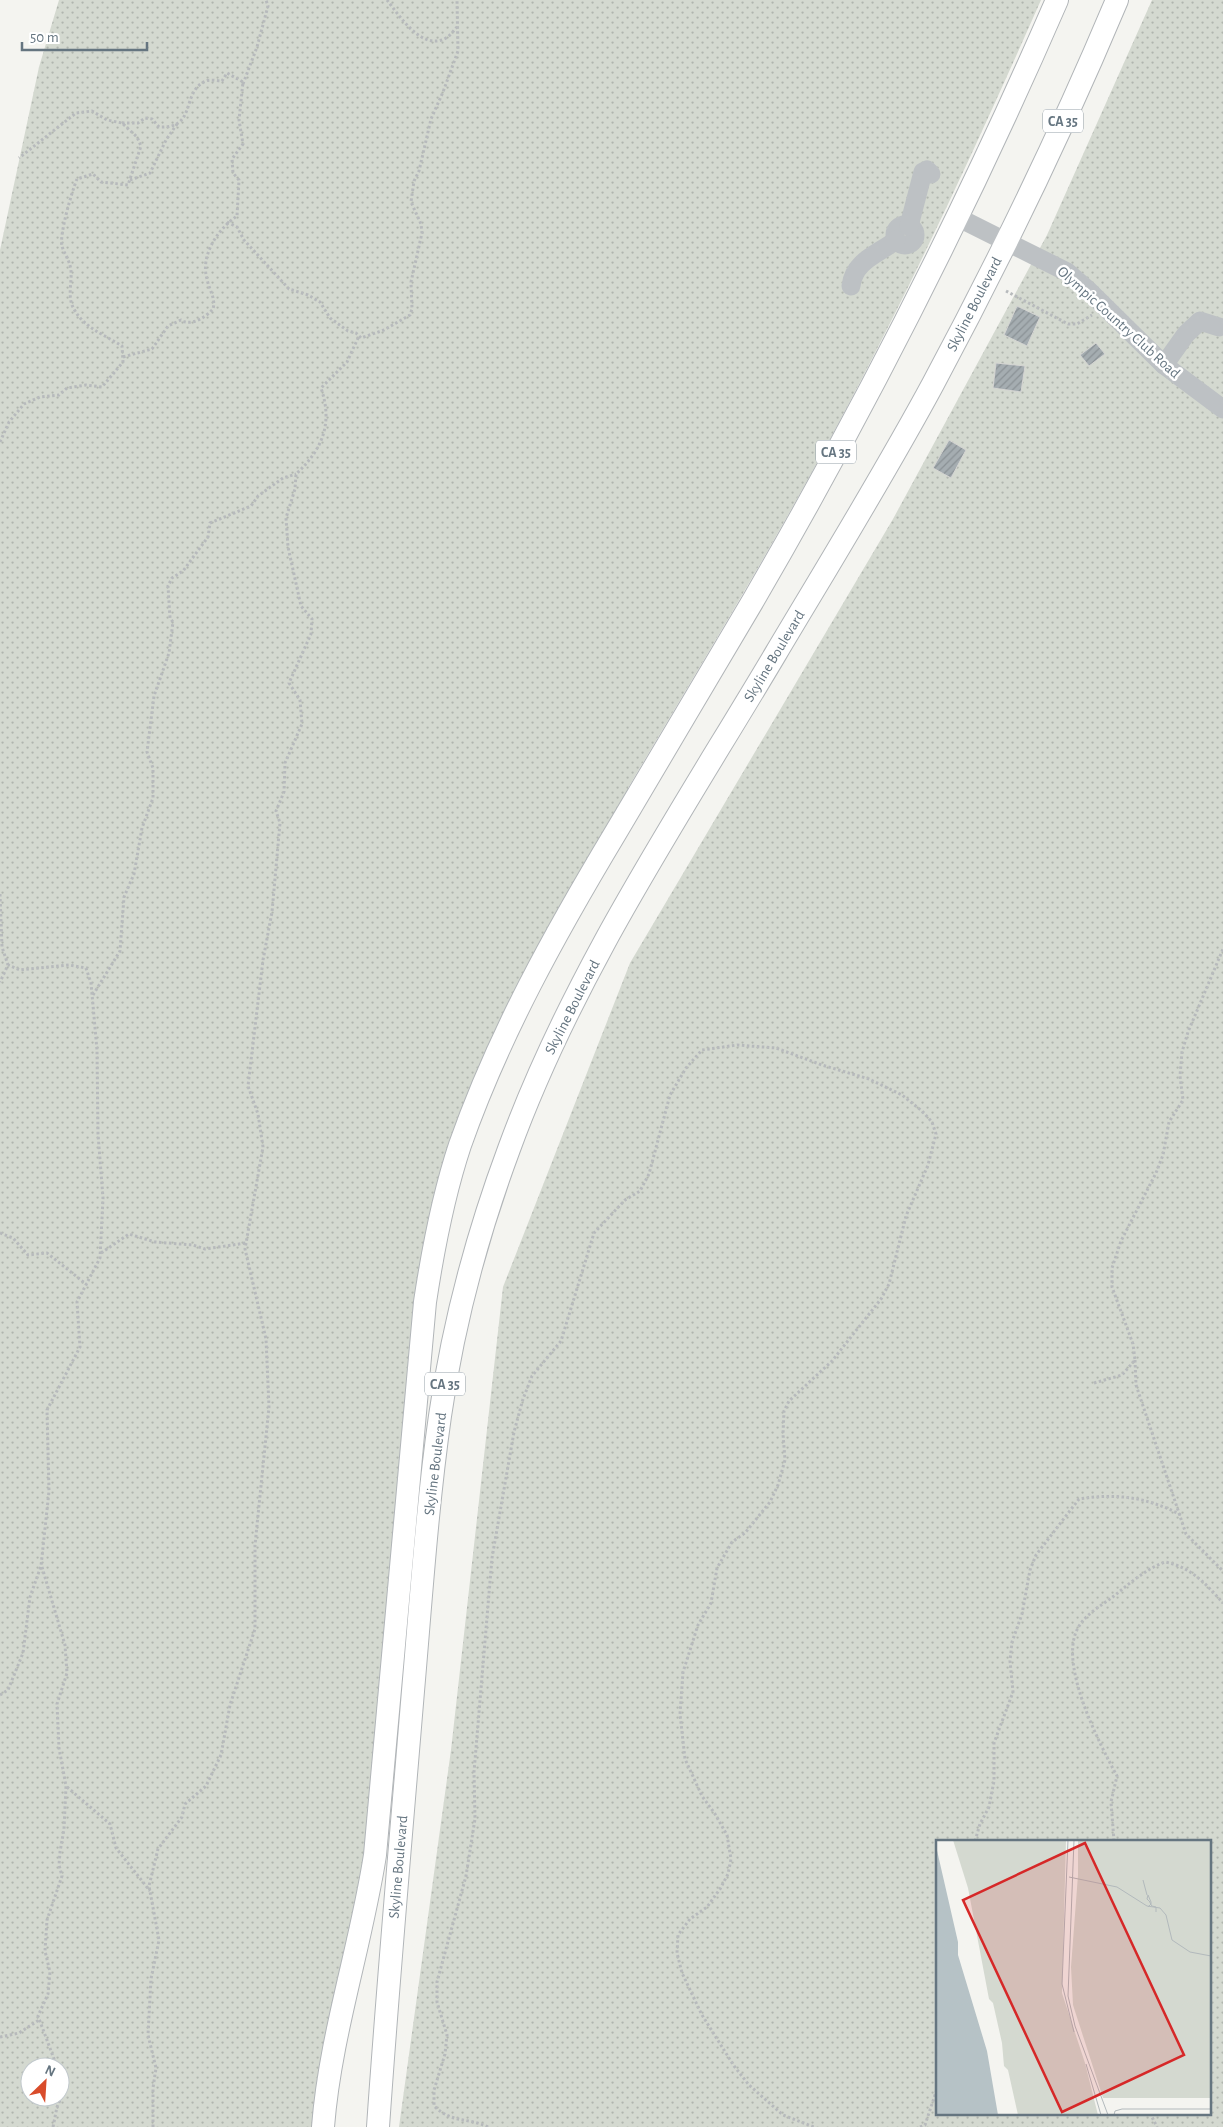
<svg xmlns="http://www.w3.org/2000/svg" width="1223" height="2127" font-family="'Alegreya Sans',sans-serif">
<style>
.grass{fill:url(#grass-dots);fill-rule:evenodd}
.building{fill:url(#building-hatch);stroke:#d5d5d3}
.lines{fill:none;stroke-linecap:round;stroke-linejoin:round}
.major-casing{stroke:#b1b5b8;stroke-width:24}
.path{stroke:#b7babc;stroke-width:3;stroke-dasharray:2.5 2.5;stroke-linecap:butt}
.minor{stroke:#bdc1c4;stroke-width:19}
.major{stroke:#fff;stroke-width:22}
.labels{text-anchor:middle;stroke-width:5;stroke-linejoin:round;paint-order:stroke}
.shield{fill:#fff;stroke:#939ea6;stroke-width:1}
.shield-label{font-size:14px;font-weight:bold;fill:#657580}
.street-label{font-size:15px;fill:#657580;stroke:#fff}
.inset-road{fill:none;stroke:#b2b9bc;stroke-width:1}
.view{fill:#d62828;fill-opacity:0.15;stroke:#d62828;stroke-width:2.5}
.inset-edge{fill:none;stroke:#657580;stroke-width:2.5}
</style>
<defs>
<pattern id="grass-dots" width="8" height="8" patternUnits="userSpaceOnUse" patternTransform="scale(1.25)"><rect width="8" height="8" fill="#d4d9d0"/><path d="M2 2h.1M6 6h.1" fill="none" stroke="#b0b5ae" stroke-width="1.8" stroke-linecap="round"/></pattern>
<pattern id="building-hatch" width="6" height="6" patternUnits="userSpaceOnUse" patternTransform="scale(1.25)"><rect width="6" height="6" fill="#a5adb1"/><path d="M-1 1l2-2M0 6l6-6M5 7l2-2" fill="none" stroke="#8a9195"/></pattern>
</defs>
<rect width="100%" height="100%" fill="#f4f4f0"/>
<g class="grass">
<path d="M59,0H1041C965,172 885,343 793,506C740,601 683,694 628,788L638,794L572,906L448,1186L379,1817L323,2127H0V250L39,67ZM30,2067H60V2097H30Z"/>
<path d="M1152,0H1223V2127H399L451,1750L503,1287L630,963L893,519L1047,235ZM937,1841H1209V2113H937Z"/>
</g>
<g class="building">
<polygon points="1017,306 1040,317 1027,346 1004,335"/>
<polygon points="1096,343 1105,354 1089,366 1080,355"/>
<polygon points="996,363 1025,366 1021,392 993,388"/>
<polygon points="949,440 966,450 951,478 933,468"/>
</g>
<g class="lines">
<g class="major-casing">
<g id="major">
<path d="M323,2127C330,2036 361,1946 375,1855L425,1302C433,1249 443,1196 460,1145C499,1034 556,932 616,832C662,754 708,677 754,599C866,406 968,205 1057,0"/>
<path d="M378,2127C388,1981 401,1836 413,1691C421,1599 427,1507 440,1416C453,1325 477,1235 509,1149C573,973 681,813 776,653C829,564 884,475 933,384C1000,259 1062,131 1117,0"/>
</g>
</g>
<g class="path">
<path d="M387,0C399,15 422,52 446,38C450,36 454,30 457,27"/>
<polyline points="243,84 257,47 268,6 266,0"/>
<path d="M122,123H138L145,118L152,119L159,127C198,129 180,92 206,81C210,79 217,81 222,81L227,73L243,82L239,120L243,144L232,159L233,173L239,180L237,216C218,229 200,255 207,279C209,290 216,298 213,309C206,317 191,327 181,320L168,326L152,349L123,357"/>
<polyline points="130,180 150,173 166,140 177,124"/>
<polyline points="227,222 237,227 244,240 289,289 308,295 320,302 330,318 348,331 356,333 361,338 384,330 410,315 412,309 411,282 422,233 421,224 411,202 414,181 419,171 431,119 443,92 458,51 457,0"/>
<polyline points="1006,291 1068,324 1077,324 1092,315"/>
<path d="M0,442L9,422L24,404L40,397L59,395L67,388L86,385L102,387L123,362L122,346C105,335 84,328 74,309C67,298 72,283 71,271C70,260 64,254 62,246C59,235 72,191 77,179L93,174L101,182L128,185L141,146L137,137L122,123L107,120L92,111L76,113L19,158"/>
<polyline points="0,894 2,947 8,965 0,982"/>
<polyline points="93,995 120,951 124,897 134,874 142,828 153,798 153,768 147,752 154,696 169,653 173,622 170,618 168,586 172,578 183,571 208,537 210,523 251,506 258,496 283,478 296,474"/>
<polyline points="0,1233 13,1238 28,1255 47,1253 86,1284"/>
<polyline points="101,1253 129,1234 155,1242 193,1245 205,1249 246,1243"/>
<polyline points="1135,1360 1136,1385 1186,1534 1223,1571"/>
<polyline points="1094,1383 1122,1375 1135,1360 1133,1344 1112,1287 1112,1268 1121,1241 1156,1173 1163,1155 1169,1122 1183,1100 1180,1076 1182,1052 1188,1032 1223,949"/>
<polyline points="42,1567 65,1645 67,1673 57,1704 59,1748 66,1786 64,1829 60,1852 59,1865 62,1876 47,1920 45,1951 50,1972 48,1994 38,2016 57,2067"/>
<polyline points="0,1695 8,1690 23,1653 30,1597 41,1566 49,1491 47,1410 80,1347 77,1302 100,1258 103,1198 98,1134 97,1050 91,983 86,968 69,965 20,970 8,965"/>
<polyline points="67,1787 110,1824 116,1848 150,1891"/>
<path d="M975,1841L980,1824L989,1807L994,1781V1743L1013,1692L1010,1661L1012,1642L1022,1614L1030,1570L1036,1555L1079,1499C1116,1493 1147,1497 1181,1515"/>
<path d="M1114,1841L1111,1802L1117,1776C1099,1743 1061,1669 1076,1632C1083,1615 1101,1606 1114,1596C1130,1583 1146,1569 1165,1562C1191,1567 1206,1584 1223,1603"/>
<polyline points="0,2037 19,2033 39,2020"/>
<polyline points="1150,2113 1157,2127"/>
<polyline points="53,2127 57,2107 67,2084 60,2073"/>
<path d="M153,2127V2088L156,2068L148,2035L151,1979L159,1940L149,1886L158,1849L182,1817L185,1804L206,1786L221,1755L230,1705L255,1629V1545L269,1407L266,1339L245,1249L263,1147L258,1114L248,1086L263,960L272,912L280,823L276,811L284,792L285,763L302,724L300,700L289,683L311,634L312,619L301,606L288,547L286,518L295,489L296,474C323,449 333,423 321,388L347,362L359,336"/>
<path d="M488,2127C467,2117 453,2124 434,2106V2090L445,2054L447,2035L437,2002V1982L466,1876L475,1819L474,1772L492,1558L514,1432L523,1399L532,1376L561,1341L594,1233L625,1200L640,1191L649,1174L670,1095L686,1068L702,1050L737,1045L776,1048L822,1065L869,1079L902,1095L922,1111L932,1122L936,1134L928,1165L906,1216L889,1284L881,1299L832,1361L789,1401L784,1411L783,1434L785,1460L778,1485L770,1502L745,1533L732,1542L717,1568L711,1603L698,1625L683,1672L680,1714L685,1759L702,1796L715,1814L727,1835L731,1859L728,1874L720,1889L707,1907L690,1919L678,1935L677,1953L682,1973L702,2015L734,2066L749,2085L783,2115L814,2127"/>
<polyline points="920,2127 925,2125 937,2089"/>
</g>
<g class="minor">
<polyline points="957,217 1067,272 1089,291 1164,365 1223,409"/>
<circle cx="905" cy="235" r="10"/>
<polyline points="909,226 923,172 927,170 931,174"/>
<path d="M851,286C854,260 879,254 896,240"/>
<polyline points="1164,365 1186,334 1200,321 1219,327"/>
</g>
<use href="#major" class="major"/>
</g>
<g class="labels">
<g class="shield">
<rect x="1043" y="109.5" width="40" height="23" rx="4"/>
<rect x="816" y="440.5" width="40" height="23" rx="4"/>
<rect x="425" y="1372.5" width="40" height="23" rx="4"/>
</g>
<g class="shield-label">
<text x="1063" y="126">CA 35</text>
<text x="836" y="457">CA 35</text>
<text x="445" y="1389">CA 35</text>
</g>
<g class="street-label">
<text transform="translate(974 304) rotate(-63)" y="5">Skyline Boulevard</text>
<text transform="translate(1119 322) rotate(42)" y="5">Olympic Country Club Road</text>
<text transform="translate(774 656) rotate(-59)" y="5">Skyline Boulevard</text>
<text transform="translate(572 1007) rotate(-63)" y="5">Skyline Boulevard</text>
<text transform="translate(435 1464) rotate(-83)" y="5">Skyline Boulevard</text>
<text transform="translate(398 1867) rotate(-85)" y="5">Skyline Boulevard</text>
</g>
</g>
<g transform="translate(936 1840)">
<rect width="275" height="275" fill="#f4f4f0"/>
<path d="M17,0H130L126,153L149,223L162,275H82L72,230L68,226L66,203L57,163L53,159L32,48ZM142,0H275L274,258H167L137,165L135,127L142,35Z" fill="#d4d9d0"/>
<path d="M0,6L22,102V115L51,211L62,275H0Z" fill="#b6c2c6"/>
<path class="inset-road" d="M132,0L126,144L138,192M138,0L132,156L139,186L172,275M133,37L181,47L211,66L224,68L230,75L236,100L254,112L275,116M207,40L211,55M212,67L215,64V62L212,55L211,59L214,62V63L215,64V65L216,66L220,67V72M150,224L165,275M178,275L179,271L186,269H275"/>
<path class="view" d="M149,3L248,215L126,272L27,60Z"/>
<rect width="275" height="275" class="inset-edge"/>
</g>
<g transform="translate(45 2082) rotate(25)"><circle r="24" fill="#ffffff" stroke="#c1c8cc"/>
<path d="M0-4L9 19L0 12L-9 19Z" fill="#d94c2b"/>
<text y="-8" font-size="14" font-weight="bold" text-anchor="middle" fill="#657580">N</text>
</g>
<path d="M22 42v8h125v-8" fill="none" stroke="#657580" stroke-width="2.5"/>
<text x="30" y="42" font-size="15" fill="#657580" stroke="#ffffff" stroke-width="4" paint-order="stroke">50 m</text>
</svg>
